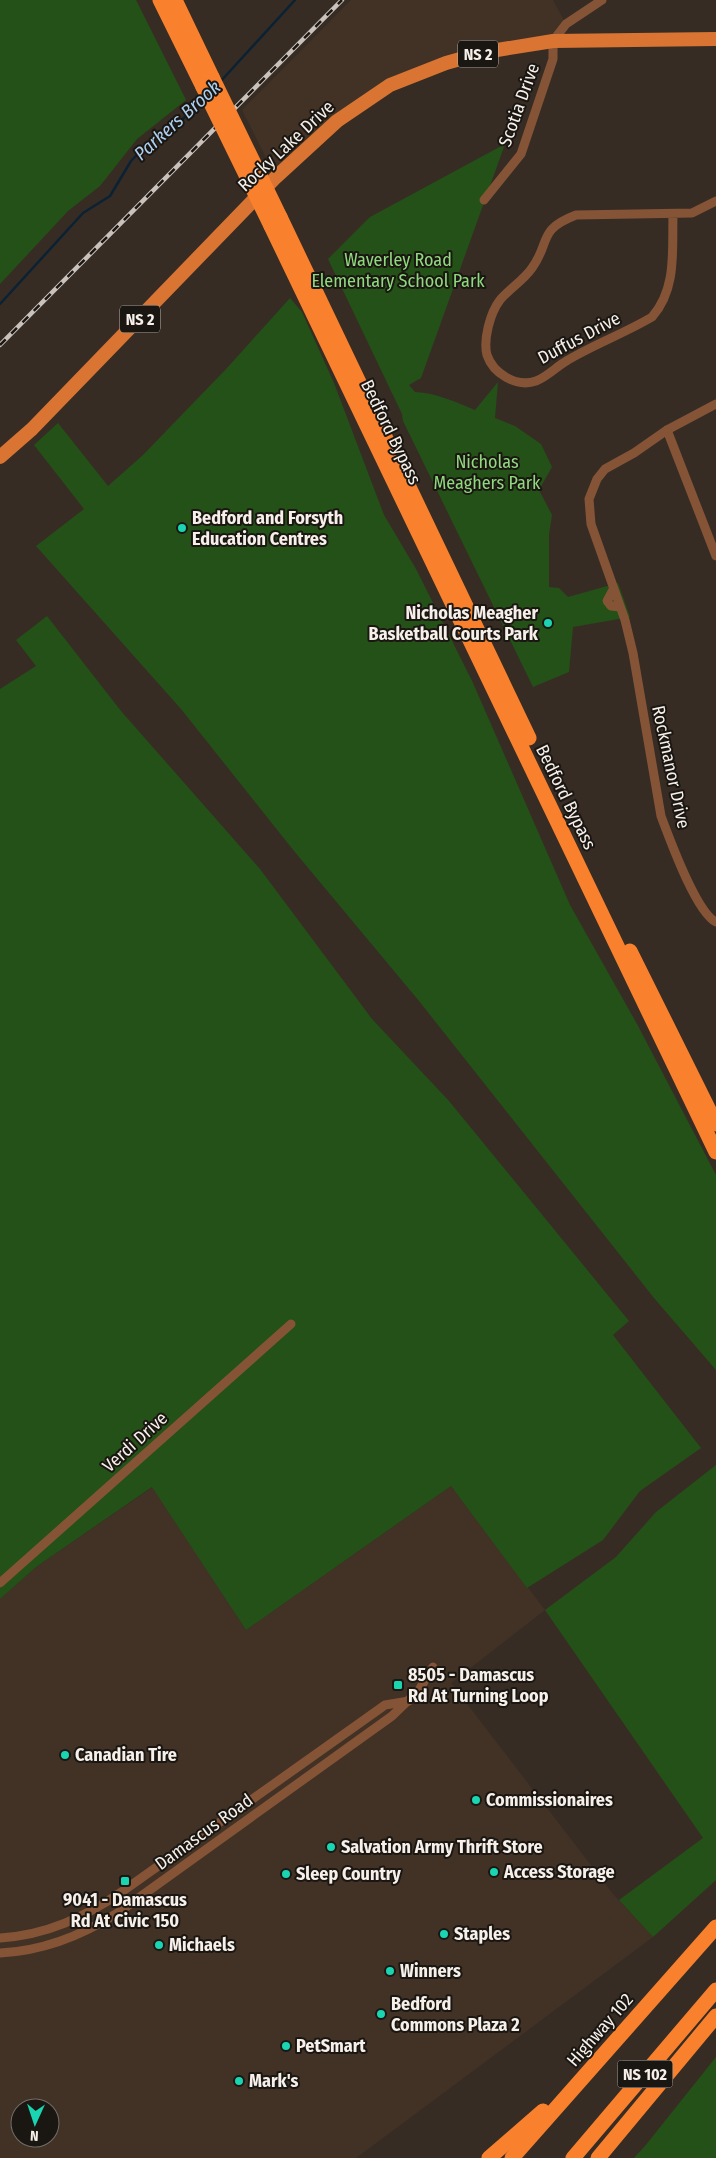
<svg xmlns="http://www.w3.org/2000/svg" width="716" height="2158" font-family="'Fira Sans Condensed',sans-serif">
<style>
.built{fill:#423225;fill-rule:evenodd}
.green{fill:#245117}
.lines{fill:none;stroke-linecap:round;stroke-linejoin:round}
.stream{stroke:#0b2234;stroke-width:2.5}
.street{stroke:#855437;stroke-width:9}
.primary{stroke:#d97433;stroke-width:14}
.highway{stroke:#f9802d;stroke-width:15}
.rail-casing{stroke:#c9c1bb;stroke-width:4.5}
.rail{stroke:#1a1612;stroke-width:2.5;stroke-dasharray:8;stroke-linecap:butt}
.highway-bridge{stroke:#f9802d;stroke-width:15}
.poi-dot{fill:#19d5b2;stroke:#1a1612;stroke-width:2}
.labels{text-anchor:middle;stroke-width:4;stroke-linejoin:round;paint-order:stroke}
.shield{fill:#1a1612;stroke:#b5afa9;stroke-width:1}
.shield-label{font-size:16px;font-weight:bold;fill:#f7f0ea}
.street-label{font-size:18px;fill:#f7f0ea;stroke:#1a1612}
.park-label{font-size:18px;fill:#90d97e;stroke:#1a1612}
.poi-label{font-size:18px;font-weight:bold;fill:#f7f0ea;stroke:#1a1612;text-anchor:start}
.water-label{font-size:19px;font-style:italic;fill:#adcfef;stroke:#1a1612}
</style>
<rect width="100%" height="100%" fill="#372c24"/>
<g class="built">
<polygon points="351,0 553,0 566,24 559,33 485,52 390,85 276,177 242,110"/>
<path d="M451,1486L545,1610L451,1683L613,1894L653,1937L356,2158H0V1599L36,1567L153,1487L246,1630ZM20,2108H50V2138H20Z"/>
</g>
<g class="green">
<polygon points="0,0 136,0 186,100 137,139 100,186 68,211 0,284"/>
<path d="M505,144L421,378L409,385L415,392C436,393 456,402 475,410L498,382L495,418L515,426L541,444L552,467L539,490L552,515L549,534V587L559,588L568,597L618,583L630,617L573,627L569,672L533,687L403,421L402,414L328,259L370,217Z"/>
<polygon points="290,298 302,312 334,383 384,515 416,569 473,683 570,905 637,1024 716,1175 716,1370 654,1298 419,1001 294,851 181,709 36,546 84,509 34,445 58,423 108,486 143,455 228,367"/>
<polygon points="47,616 121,711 260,869 372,1019 449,1101 629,1321 613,1335 701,1448 640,1491 603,1540 527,1588 451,1486 246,1630 152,1487 36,1567 0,1599 0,689 36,666 16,640"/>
<polygon points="716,1465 716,1880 653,1937 619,1900 703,1838 545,1610 616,1557 656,1512"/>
<polygon points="716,2057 716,2158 634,2158 645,2146"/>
</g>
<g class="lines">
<g class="stream">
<polyline points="220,82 295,0"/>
<polyline points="0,304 83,213 110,196 131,161 151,140 172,129 203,100"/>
</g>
<g class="street">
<polyline points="484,200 521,154 553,59 553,41 566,24 602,0"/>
<path d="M673,215C672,250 677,289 652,317C625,333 595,344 568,360C557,366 547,377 536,381C516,388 493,373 487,355C483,340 490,313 500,300C509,289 524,280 532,268C551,242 537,230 576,215L692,213L716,201"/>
<path d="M716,404L667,430L634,453L605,469L597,479L589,499L591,524L625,620L633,653L661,816C670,840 696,912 716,922"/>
<polyline points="667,430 716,556"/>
<polyline points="613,590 607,601 611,606 620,607"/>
<polyline points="0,1583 291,1324"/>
<path d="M0,1938C47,1935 85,1917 123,1891L378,1710L385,1705L409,1701"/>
<path d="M0,1953C43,1951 83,1935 119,1912L392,1716L419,1690L433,1667"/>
</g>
<polyline class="primary" points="0,457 32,429 276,177 337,121 390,85 446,63 485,52 553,41 716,39"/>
<g class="highway">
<polyline points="160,0 203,87"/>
<polyline points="175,0 212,77"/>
<polyline points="280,217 529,738"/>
<polyline points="271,226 716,1152"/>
<polyline points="630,951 716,1124"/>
<polyline points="489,2158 543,2111"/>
<polyline points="512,2158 716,1927"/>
<polyline points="573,2158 716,1990"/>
<polyline points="598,2158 716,2016"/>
</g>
<g class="rail-casing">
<polyline id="rail" points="0,345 342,0"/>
</g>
<use href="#rail" class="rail"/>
<g class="highway-bridge">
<polyline points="212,77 280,217"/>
<polyline points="203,87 271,226"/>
</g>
</g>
<g class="poi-dot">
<circle cx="182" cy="528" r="5"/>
<circle cx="548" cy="623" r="5"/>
<rect x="393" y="1680" width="10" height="10" rx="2.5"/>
<circle cx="65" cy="1755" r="5"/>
<circle cx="476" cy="1800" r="5"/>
<circle cx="331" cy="1847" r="5"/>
<circle cx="494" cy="1872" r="5"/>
<circle cx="286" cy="1874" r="5"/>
<rect x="120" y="1876" width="10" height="10" rx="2.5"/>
<circle cx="444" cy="1934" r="5"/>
<circle cx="159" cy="1945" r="5"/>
<circle cx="390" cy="1971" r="5"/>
<circle cx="381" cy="2014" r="5"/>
<circle cx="286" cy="2046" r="5"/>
<circle cx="239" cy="2081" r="5"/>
</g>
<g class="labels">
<g class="shield">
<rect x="458" y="40.5" width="40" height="27" rx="4"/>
<rect x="120" y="305.5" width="40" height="27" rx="4"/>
<rect x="617.5" y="2060.5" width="55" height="27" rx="4"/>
</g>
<g class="shield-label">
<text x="478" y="60">NS 2</text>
<text x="140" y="325">NS 2</text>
<text x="645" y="2080">NS 102</text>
</g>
<g class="street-label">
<text transform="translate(519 105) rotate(-70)" y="6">Scotia Drive</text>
<text transform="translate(286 146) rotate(-43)" y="6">Rocky Lake Drive</text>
<text transform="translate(579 338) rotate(-28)" y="6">Duffus Drive</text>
<text transform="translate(391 432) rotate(64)" y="6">Bedford Bypass</text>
<text transform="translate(671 767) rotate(78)" y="6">Rockmanor Drive</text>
<text transform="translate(566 797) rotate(64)" y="6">Bedford Bypass</text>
<text transform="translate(135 1442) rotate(-42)" y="6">Verdi Drive</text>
<text transform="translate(204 1832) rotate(-36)" y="6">Damascus Road</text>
<text transform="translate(600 2030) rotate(-49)" y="6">Highway 102</text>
</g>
<g class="park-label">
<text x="398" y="266">Waverley Road<tspan x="398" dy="21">Elementary School Park</tspan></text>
<text x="487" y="468">Nicholas<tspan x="487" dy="21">Meaghers Park</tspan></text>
</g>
<g class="poi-label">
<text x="192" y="524">Bedford and Forsyth<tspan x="192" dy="21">Education Centres</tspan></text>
<text x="538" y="619" text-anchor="end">Nicholas Meagher<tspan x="538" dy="21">Basketball Courts Park</tspan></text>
<text x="408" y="1681">8505 - Damascus<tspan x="408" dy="21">Rd At Turning Loop</tspan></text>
<text x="75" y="1761">Canadian Tire</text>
<text x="486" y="1806">Commissionaires</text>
<text x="341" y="1853">Salvation Army Thrift Store</text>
<text x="504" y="1878">Access Storage</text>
<text x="296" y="1880">Sleep Country</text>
<text x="125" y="1906" text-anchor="middle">9041 - Damascus<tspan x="125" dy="21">Rd At Civic 150</tspan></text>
<text x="454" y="1940">Staples</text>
<text x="169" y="1951">Michaels</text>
<text x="400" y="1977">Winners</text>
<text x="391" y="2010">Bedford<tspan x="391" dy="21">Commons Plaza 2</tspan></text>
<text x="296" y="2052">PetSmart</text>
<text x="249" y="2087">Mark's</text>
</g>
<g class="water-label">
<text transform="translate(177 120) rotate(-42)" y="7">Parkers Brook</text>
</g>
</g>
<g transform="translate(35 2123) rotate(183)"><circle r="24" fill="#1a1612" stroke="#726d68"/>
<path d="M0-4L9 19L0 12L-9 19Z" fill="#19d5b2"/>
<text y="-8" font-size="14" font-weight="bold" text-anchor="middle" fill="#f7f0ea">N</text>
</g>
</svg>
